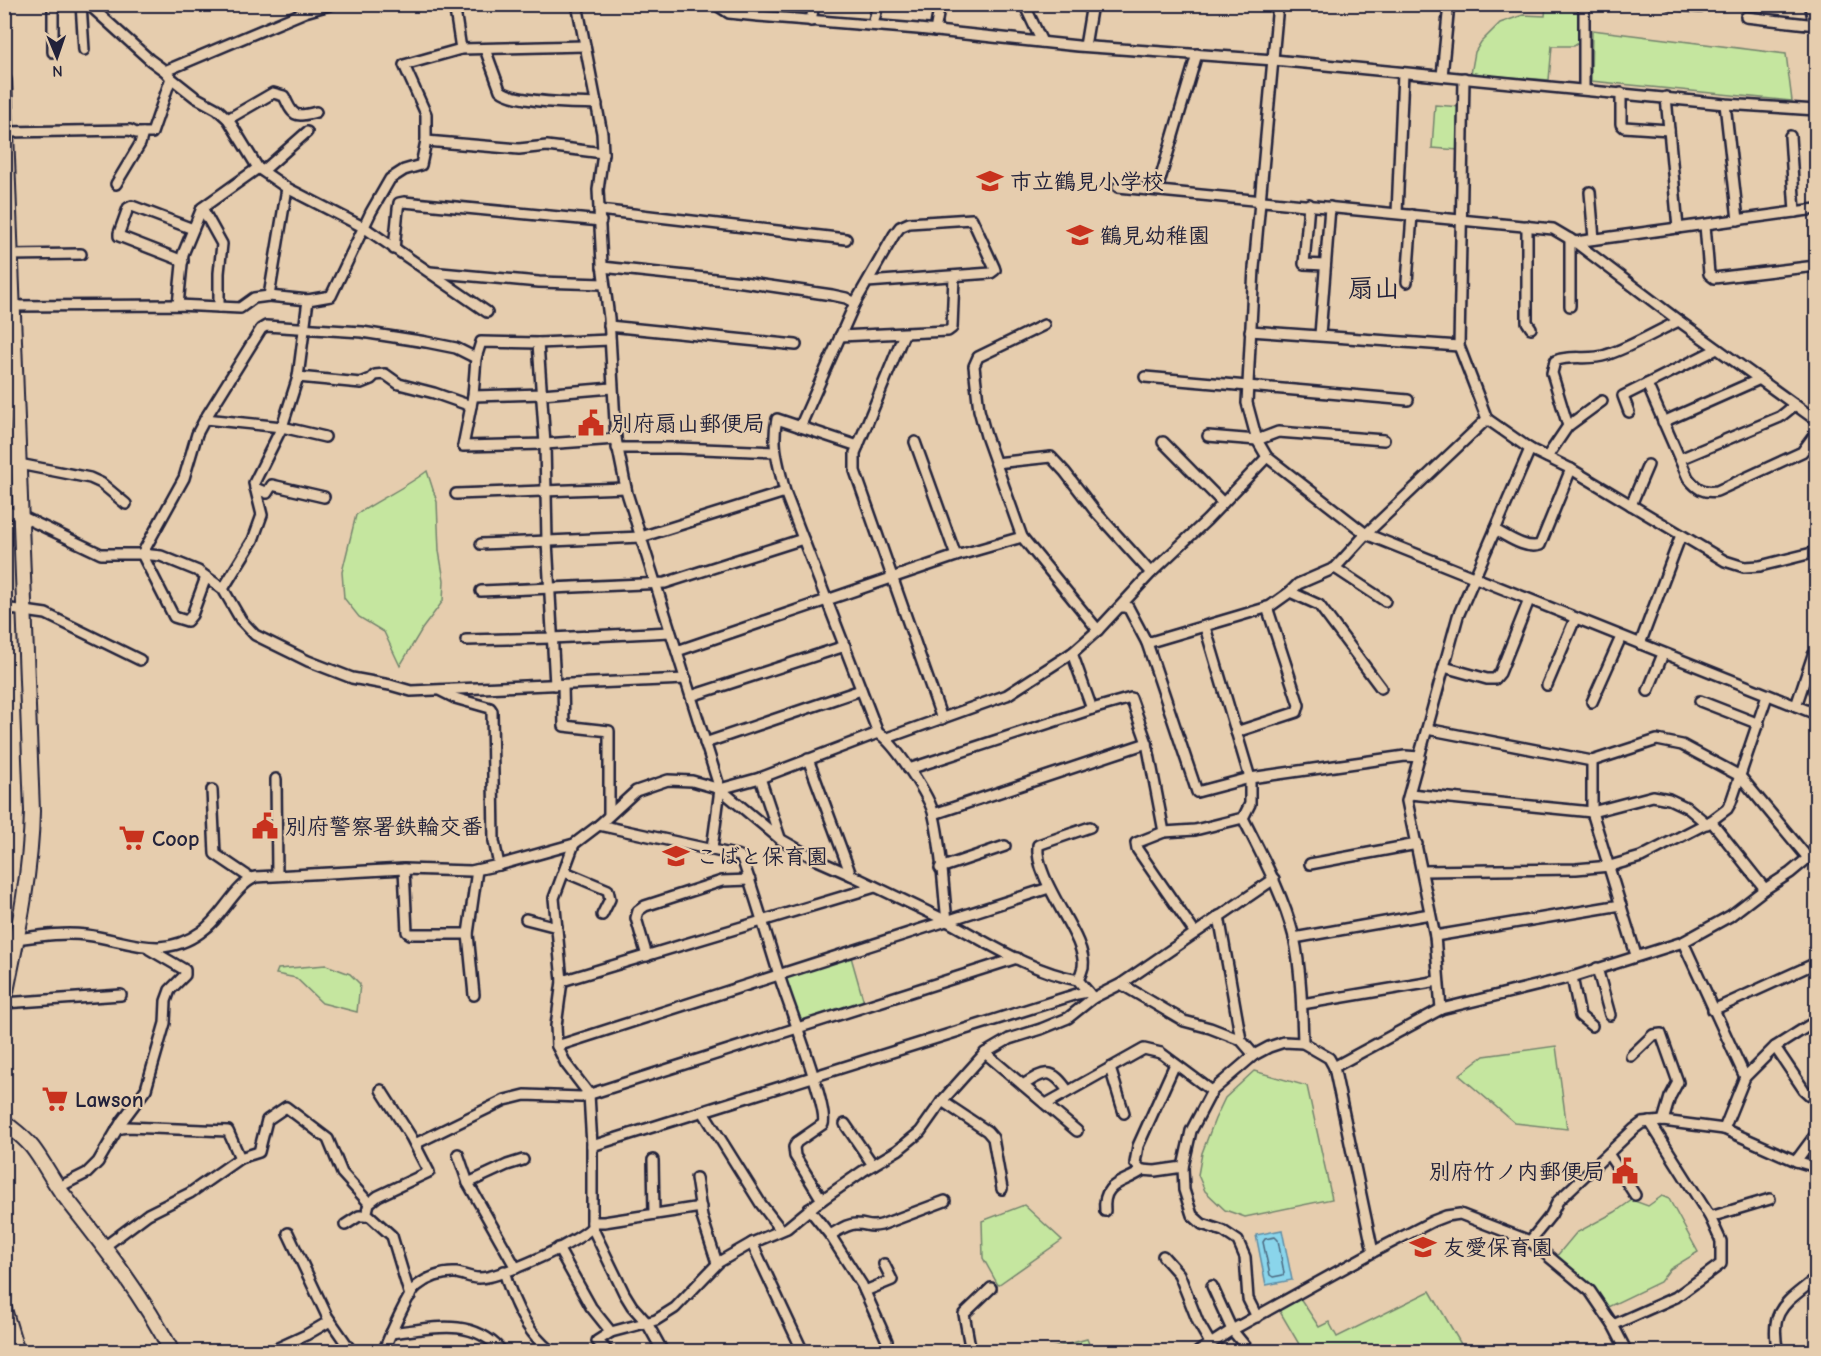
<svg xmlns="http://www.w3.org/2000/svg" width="1821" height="1356" font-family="'Comic Neue','Klee One',sans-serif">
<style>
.green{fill:#c5e69f;stroke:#74846d;stroke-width:1.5}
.water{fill:#8ad5eb;stroke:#608da5;stroke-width:1.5}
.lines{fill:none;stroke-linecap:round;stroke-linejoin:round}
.shore{stroke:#4c6a81;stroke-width:1.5}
.street-casing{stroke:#22223b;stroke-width:14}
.secondary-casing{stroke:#22223b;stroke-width:18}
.street{stroke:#e6cdae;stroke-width:9}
.secondary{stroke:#e6cdae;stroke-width:14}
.labels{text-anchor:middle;stroke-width:4.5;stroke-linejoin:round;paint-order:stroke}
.poi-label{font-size:22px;font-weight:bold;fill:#22223b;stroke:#e6cdae;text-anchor:start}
.quarter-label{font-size:26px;font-weight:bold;fill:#22223b;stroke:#e6cdae}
</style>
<rect width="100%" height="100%" fill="#e6cdae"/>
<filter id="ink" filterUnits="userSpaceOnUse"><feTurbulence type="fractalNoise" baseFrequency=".0167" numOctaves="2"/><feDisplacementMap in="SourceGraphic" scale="12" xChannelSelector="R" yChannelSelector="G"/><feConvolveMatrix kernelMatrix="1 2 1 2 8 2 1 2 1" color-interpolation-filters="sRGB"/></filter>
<g filter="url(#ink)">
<g class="green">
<polygon points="1546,5 1578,5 1578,43 1574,46 1552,46 1549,80 1471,74 1475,52 1481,42 1500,23 1523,15 1545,16"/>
<polygon points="1592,30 1786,54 1792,101 1591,81"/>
<polygon points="1435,105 1461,107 1459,150 1432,148"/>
<path d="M427,471L437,502L439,551L444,580L443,601L422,629L400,666L384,632L359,617L344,598L342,572L356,515C379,499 405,488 427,471Z"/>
<polygon points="851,957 865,1006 798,1026 783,978"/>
<polygon points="326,965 350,974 360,984 357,1012 322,1003 296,978 276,974 278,969"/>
<polygon points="1556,1046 1567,1129 1515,1123 1459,1075 1484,1056"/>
<polygon points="1254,1071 1307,1086 1332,1199 1245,1217 1225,1210 1205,1191 1198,1175 1202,1153 1215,1119 1225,1098"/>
<path d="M1662,1196L1669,1199L1698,1252L1670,1269L1660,1282L1608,1307L1600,1302C1598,1287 1568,1267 1556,1257L1576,1233L1615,1212L1632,1200L1648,1206Z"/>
<polygon points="1024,1205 1062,1240 998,1285 983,1258 982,1221"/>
<polygon points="1430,1291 1465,1351 1303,1351 1279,1310 1300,1298 1319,1327 1329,1322 1337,1337"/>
<polygon points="1087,1339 1092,1351 1043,1351"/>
</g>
<polygon class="water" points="1282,1230 1292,1280 1266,1285 1256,1235"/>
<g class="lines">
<polygon class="shore" points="1275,1237 1278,1240 1284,1273 1283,1275 1273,1277 1270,1275 1263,1242 1265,1239"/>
<g class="street-casing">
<g id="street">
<polyline points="53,4 53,52"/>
<polyline points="81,4 84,50"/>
<polyline points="88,4 150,60 165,71 171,78 195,97 217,109 228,119 258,168 287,188 365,228 487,312"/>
<polyline points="454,4 461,49"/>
<polyline points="577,4 602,133 603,153 598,190 602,264 609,318 616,439 627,493 720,789 712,849"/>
<polyline points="715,4 729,13 758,16 918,29 1078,46 1274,60 1725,104 1816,110"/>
<polyline points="1024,4 1042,42"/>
<polyline points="1278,4 1254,268 1247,403 1257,440 1267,457 1366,534 1816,714"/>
<polyline points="1584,4 1584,89"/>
<polyline points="1670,4 1700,7"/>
<polyline points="1746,17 1816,25"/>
<polyline points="811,21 814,4"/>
<polyline points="873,25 878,4"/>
<polyline points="935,31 940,4"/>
<polyline points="1085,46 1092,4"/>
<path d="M485,49L500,90C513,103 576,103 597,104"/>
<polyline points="165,71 305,12 333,4"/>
<polyline points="1442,76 1449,4"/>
<polyline points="1464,78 1459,346 1487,419 1530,449 1571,469 1725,561 1744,567 1760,566 1816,552"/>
<polyline points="1621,93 1621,124 1624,127 1669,130"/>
<polyline points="1666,97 1678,228"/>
<polyline points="1725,104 1738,220"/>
<path d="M228,119L273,93L284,96C293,116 294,118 316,112"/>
<polyline points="6,132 130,130 136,133 152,133 171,78"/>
<polyline points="1790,136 1795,212"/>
<polyline points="426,141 519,149 547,146 603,153"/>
<polyline points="263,171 307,132"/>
<polyline points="116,184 140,144 143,133"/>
<polyline points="1118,187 1553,229 1575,242 1679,321 1816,420"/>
<polyline points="1157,190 1197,54"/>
<polyline points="1590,192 1594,239"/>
<polyline points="1309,204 1304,264 1325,265"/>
<polyline points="202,208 222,244 219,273 219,307"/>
<polyline points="599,210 846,239"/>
<polyline points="1397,213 1403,73"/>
<polyline points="1705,225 1709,274 1714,278 1816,266"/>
<polyline points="1527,226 1527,322 1531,328"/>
<polyline points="1570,239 1570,306"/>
<polyline points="1575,242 1816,209"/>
<polyline points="394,249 398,209 399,203 404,202 601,221"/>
<polyline points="10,255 81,254"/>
<polyline points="183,261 119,236 119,233 128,208 132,206 193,229"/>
<polyline points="602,267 743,282 832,295 846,298 855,303"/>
<polyline points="430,272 539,282 604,284"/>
<polyline points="1407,282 1412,215"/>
<polyline points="269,296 287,188"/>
<polyline points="178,305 183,254 202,208 258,168"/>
<polyline points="12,306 178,305 240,308 254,298 269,296 308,300 331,296 371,212 390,179 404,170 421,165 426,141 426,114 404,65 461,49 585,46"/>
<polyline points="1044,325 978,357 974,366 979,410 986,436 1022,537 1098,630"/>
<polyline points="609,326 796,345"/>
<polyline points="1250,331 1459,346"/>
<polyline points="904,334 855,453 855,471 942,719"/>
<polyline points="1320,335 1330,207"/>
<polyline points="840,336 948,331 952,328 954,276"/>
<polyline points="610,340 538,343 481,342 476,358 473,396 463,446 545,444 616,439"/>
<polyline points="538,343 545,444 547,541 555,685"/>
<polyline points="298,377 361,383 371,379 375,375 385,374 399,384 434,393 471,406"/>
<polyline points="1145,377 1408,400"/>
<path d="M1647,384L1688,478C1697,489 1703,493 1717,491L1802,452L1816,433"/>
<polyline points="473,396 542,394 612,388"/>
<polyline points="1629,412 1623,396 1717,349"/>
<polyline points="205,419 282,427 325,437"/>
<polyline points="1663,422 1760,379"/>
<path d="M1568,426L1552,373L1555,361C1571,354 1589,361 1606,355C1629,348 1657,331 1679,321"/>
<polyline points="800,427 855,303 894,235 900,227 909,223 972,219 994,267 995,270 991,273 867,282"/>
<polyline points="1208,436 1257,440 1278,432 1384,440"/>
<polyline points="915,442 956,556"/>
<polyline points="1163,442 1223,503"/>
<path d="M858,446L777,419C771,445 779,466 785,492L878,733C894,742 931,798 934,816C942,850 943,887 947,921C988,943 1032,972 1078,980L1093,998"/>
<polyline points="617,448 678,448 775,452"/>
<polyline points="1547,457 1568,426 1602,401"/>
<polyline points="1680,459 1780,417 1795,405"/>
<polyline points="996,463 1051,457 1065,472 1095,511 1151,573"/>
<polyline points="19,464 90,478 101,483 126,504"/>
<polyline points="255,488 267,493 272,485 324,497"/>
<polyline points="456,494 626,488"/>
<polyline points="1631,505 1648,465"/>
<polyline points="4,511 21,516 101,554 142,554 161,556 198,571 223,589 241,620 255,635 308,661 352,678 390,685 411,691 686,679"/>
<path d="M1495,530C1507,536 1526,550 1540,545L1571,469"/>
<polyline points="481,544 641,537 785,492"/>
<polyline points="142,554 184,478 197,434 205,419 261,329 266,326 362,332 426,342 456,348 476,358"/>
<polyline points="142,554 174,617 187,621 192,615 206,577"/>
<polyline points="1335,568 1385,601"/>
<polyline points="223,589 253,540 262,515 254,483 282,427 298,377 308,300"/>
<polyline points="481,591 665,583 803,539"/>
<polyline points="1290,592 1319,605 1381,688"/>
<polyline points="1120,607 1128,607 1147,643 1197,792 1250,778 1405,756 1420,757"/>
<polyline points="4,608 46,614 140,660"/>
<polyline points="466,640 552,638 670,632"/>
<polyline points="1147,643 1269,607 1290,592 1298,584 1335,568 1366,534 1487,419"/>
<polyline points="1640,644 1681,535"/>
<polyline points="677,651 956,556 1022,537"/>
<polyline points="1072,653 1092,709"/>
<polyline points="1444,667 1487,679 1495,679 1500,673 1529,600"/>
<polyline points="563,685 564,726 609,731 609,815"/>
<polyline points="1547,685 1575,619"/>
<polyline points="441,691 455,698 490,708 492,711 494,841 499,865"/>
<polyline points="1648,691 1663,654"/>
<polyline points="691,696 845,646"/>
<polyline points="1700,701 1759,724"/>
<polyline points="1592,702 1621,637"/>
<polyline points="1796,706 1813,655"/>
<polyline points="1427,729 1592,761 1657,740 1682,745 1740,776 1808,858"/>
<polyline points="1236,732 1297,712 1299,705 1267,607"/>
<polyline points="887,738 1007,695 1072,653 1098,630 1151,573 1207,520 1267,457"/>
<polyline points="705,743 861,690"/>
<polyline points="808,759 851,875"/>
<polyline points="1592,761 1592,812 1636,955"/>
<polyline points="909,769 1092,709 1131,698 1147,743 1164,832"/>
<polyline points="760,778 780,838"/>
<polyline points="276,779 277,875"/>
<polyline points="720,789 760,778 878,733"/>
<polyline points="212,790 215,854 252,879"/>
<polyline points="1410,794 1592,812 1653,796 1669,799 1688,808 1707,824"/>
<polyline points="934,814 1147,743"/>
<path d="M1243,818C1262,856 1283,894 1294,937C1301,968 1302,1010 1303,1043"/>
<polyline points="1711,821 1765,889"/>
<path d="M599,825L740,856L743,861C756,899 767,937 779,975C786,999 829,1108 823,1124L797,1142L794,1147L795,1156L822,1200"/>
<polyline points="1310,864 1417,844"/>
<polyline points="940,868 1005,846"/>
<polyline points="404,869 407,932 410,934 468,934"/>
<polyline points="1423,871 1576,869 1610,866 1641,857 1711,821 1727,809 1731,802 1767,696"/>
<polyline points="565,872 608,890 610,899 602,915"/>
<polyline points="1219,916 1241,1040"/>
<polyline points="526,919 557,927"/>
<polyline points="1195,933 1137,849 1136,843 1164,832 1195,830 1243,818 1250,804 1250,778 1205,627"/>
<polyline points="1435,936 1621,905"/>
<polyline points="1294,938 1430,914"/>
<path d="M17,939C39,936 63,932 86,935C128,940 161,961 201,932C222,918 232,889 255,877L404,869L471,871L499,865L574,844L599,825L636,791L668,780L692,781L720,789L780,839L817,860L851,875L947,921"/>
<polyline points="1683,942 1745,1077"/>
<polyline points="647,956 636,918 638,911 645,906 722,881 750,880"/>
<polyline points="1597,968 1610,1015"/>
<polyline points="1572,977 1580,1016 1592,1026"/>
<path d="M1078,980C1080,976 1082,971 1083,967C1088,938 1034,882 1038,845L1090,827"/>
<polyline points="562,981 875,887"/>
<polyline points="1121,984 1184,1021 1210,1028 1241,1040 1254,1055"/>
<polyline points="474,995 468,934 477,870"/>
<polyline points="4,1003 121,995"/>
<polyline points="1302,1004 1438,981"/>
<polyline points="1441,1009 1435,936 1407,801 1458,616 1530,449"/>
<polyline points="1713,1010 1816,963"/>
<polyline points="557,1046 1049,888"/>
<polyline points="1775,1047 1804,1090 1816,1101"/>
<polyline points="985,1053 1077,1131"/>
<polyline points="1631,1056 1653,1035 1661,1034 1678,1082 1670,1097 1663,1121"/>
<polyline points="1175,1064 1138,1146 1135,1163 1141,1170 1155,1171 1183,1167"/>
<polyline points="1334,1067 1441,1009 1572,977 1683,942 1730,916 1765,889 1790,873 1808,858 1816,855"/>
<polyline points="1110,1068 1124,1113"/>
<path d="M1023,1085C1046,1070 1052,1068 1068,1091"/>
<polyline points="942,1101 987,1131 993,1138 1002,1189"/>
<polyline points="1046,1104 1144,1049 1161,1053 1212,1091"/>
<polyline points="704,1113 761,1204 781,1230"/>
<polyline points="845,1124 873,1165"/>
<polyline points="117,1129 127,1127 228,1131 240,1158"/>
<polyline points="1724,1129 1745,1077 1775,1047 1816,1021"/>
<polyline points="415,1144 505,1100 525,1095 581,1097 1017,958"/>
<polyline points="592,1146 1077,994 1088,992"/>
<polyline points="458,1154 468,1183 516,1268"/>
<polyline points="1609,1155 1635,1195"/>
<polyline points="653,1160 654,1213"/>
<polyline points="1796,1161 1816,1134"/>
<polyline points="696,1178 702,1217 717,1263"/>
<polyline points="468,1183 507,1165 523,1160"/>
<polyline points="63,1185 87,1173 98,1162 122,1121 146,1089 165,1023 166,1001 170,990 185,975 185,970 149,949"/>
<polyline points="809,1209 830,1235 862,1285 887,1341"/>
<path d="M1105,1211C1102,1181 1124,1184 1143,1170"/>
<polyline points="366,1216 369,1203 378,1196 429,1172 411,1137 381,1090"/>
<polyline points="1710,1217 1770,1199"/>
<polyline points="592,1222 604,1222 701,1207"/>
<polyline points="345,1225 359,1216 370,1216 392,1236 410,1296"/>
<polyline points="592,1227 624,1293 632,1306 647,1323 663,1352"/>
<polyline points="288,1233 327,1316 352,1352"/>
<path d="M830,1235C838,1231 848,1223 857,1224C868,1224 868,1228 881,1225L945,1201"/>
<polyline points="1530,1241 1551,1215 1558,1201 1634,1129 1642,1123 1663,1121 1724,1129 1796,1161 1816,1167"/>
<polyline points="752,1243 803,1352"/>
<polyline points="104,1247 148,1214 190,1193 240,1158 259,1152 267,1120 286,1107 328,1139 342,1173 369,1203"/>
<polyline points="558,1248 591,1307 611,1332"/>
<polyline points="1163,1256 1179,1274 1198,1322 1210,1343"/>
<path d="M504,1271C512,1299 527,1334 552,1352"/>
<polyline points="1212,1286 1232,1330 1250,1352"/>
<polyline points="865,1291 892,1280 884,1264"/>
<polyline points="1257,1317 1248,1299 1245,1257 1238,1241 1223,1231 1202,1224 1192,1215 1184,1190 1183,1167 1191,1131 1212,1091 1254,1055 1269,1047 1284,1042 1303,1043 1329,1058 1334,1067 1373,1252"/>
<polyline points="1613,1325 1676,1297 1721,1264 1721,1241 1710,1217 1650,1122"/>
<path d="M391,1333C430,1329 470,1316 501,1350"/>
<polyline points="269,1352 306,1335 330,1321"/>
<path d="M383,1352C389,1338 407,1294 417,1286C427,1278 442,1272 456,1273C463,1274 471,1278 478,1278C499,1279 579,1242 592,1227V1146L589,1094L566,1064L557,1046L556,1026L562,981L554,898L574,844"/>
<polyline points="609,1352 597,1341 611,1332 656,1320 675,1308 719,1262 752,1243 787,1228 816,1204 863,1171 898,1150 920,1132 942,1101 985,1053 1009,1039 1041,1029 1068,1018 1093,998 1121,984 1274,879"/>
<polyline points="971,1352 964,1314 991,1288"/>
<polyline points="1198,1352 1232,1330 1373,1252 1433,1221 1446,1216 1460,1214 1530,1241 1590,1291 1613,1325 1627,1352"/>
<path d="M1778,1352C1768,1308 1787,1303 1816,1278"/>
</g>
</g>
<g class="secondary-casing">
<g id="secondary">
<polyline points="1812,4 1816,22"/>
<path d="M4,80L32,811C31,875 17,938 4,1001"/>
<path d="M4,1122C14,1130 24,1137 32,1147C43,1161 51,1178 62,1193C102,1244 142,1294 172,1352"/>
<polyline points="4,1309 17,1352"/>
</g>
</g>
<use href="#street" class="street"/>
<use href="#secondary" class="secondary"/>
</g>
</g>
<defs>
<g id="school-bare" transform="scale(2.07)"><path d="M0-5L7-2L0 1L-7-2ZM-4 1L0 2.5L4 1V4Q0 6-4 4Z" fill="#c8321e" stroke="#e6cdae" stroke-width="2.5" paint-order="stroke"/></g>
<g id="civic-bare" transform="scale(2.07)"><path d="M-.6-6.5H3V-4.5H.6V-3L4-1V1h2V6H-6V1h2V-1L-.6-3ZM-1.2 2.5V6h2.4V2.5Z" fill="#c8321e" stroke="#e6cdae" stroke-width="2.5" paint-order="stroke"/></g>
<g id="supermarket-bare" transform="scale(2.07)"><path d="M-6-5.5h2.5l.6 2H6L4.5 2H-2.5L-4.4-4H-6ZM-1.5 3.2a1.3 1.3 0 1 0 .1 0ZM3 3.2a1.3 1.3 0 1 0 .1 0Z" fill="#c8321e" stroke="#e6cdae" stroke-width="2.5" paint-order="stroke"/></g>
</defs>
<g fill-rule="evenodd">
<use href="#school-bare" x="990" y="181"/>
<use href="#school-bare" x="1080" y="235"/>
<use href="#civic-bare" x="591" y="423"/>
<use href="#civic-bare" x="265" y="826"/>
<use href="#supermarket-bare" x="132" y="838"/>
<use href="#school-bare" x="676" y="856"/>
<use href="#supermarket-bare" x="55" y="1099"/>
<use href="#civic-bare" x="1625" y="1171"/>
<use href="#school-bare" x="1423" y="1247"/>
</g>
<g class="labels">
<g class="poi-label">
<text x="1010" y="189">市立鶴見小学校</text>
<text x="1100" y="243">鶴見幼稚園</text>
<text x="611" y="431">別府扇山郵便局</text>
<text x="285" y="834">別府警察署鉄輪交番</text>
<text x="152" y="846">Coop</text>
<text x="696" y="864">こばと保育園</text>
<text x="75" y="1107">Lawson</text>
<text x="1605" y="1179" text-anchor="end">別府竹ノ内郵便局</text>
<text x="1443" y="1255">友愛保育園</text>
</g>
<g class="quarter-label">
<text x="1374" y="297">扇山</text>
</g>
</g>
<rect width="1821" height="1356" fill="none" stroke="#e6cdae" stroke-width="24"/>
<rect x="12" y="12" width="1797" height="1332" fill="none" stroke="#22223b" stroke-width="2" filter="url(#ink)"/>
<g transform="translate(57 57) rotate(178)" stroke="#e6cdae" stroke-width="4.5" paint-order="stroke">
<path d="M0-4.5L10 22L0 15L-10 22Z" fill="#22223b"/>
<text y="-9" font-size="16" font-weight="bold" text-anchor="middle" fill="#22223b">N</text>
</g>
</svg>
